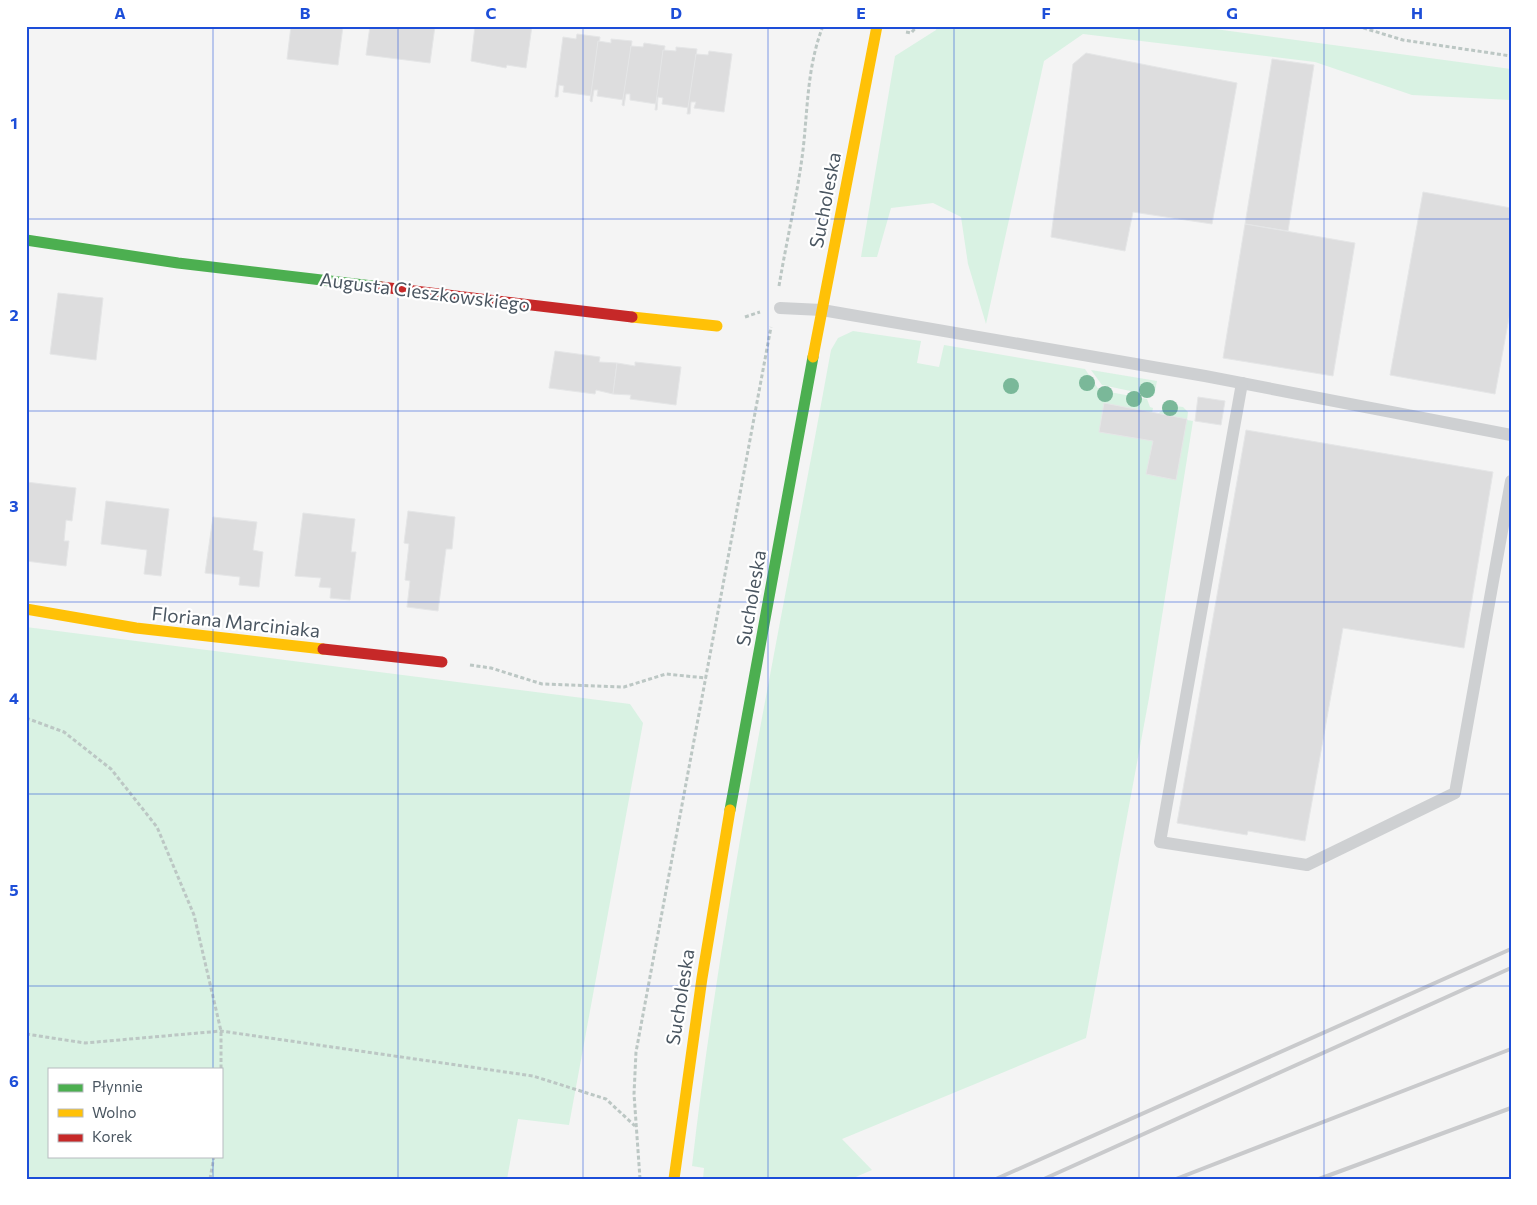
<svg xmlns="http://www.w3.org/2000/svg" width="1537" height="1205" font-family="Commissioner,sans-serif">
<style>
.green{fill:#d9f2e3;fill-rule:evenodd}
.building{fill:#ddddde;stroke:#e5e6e7}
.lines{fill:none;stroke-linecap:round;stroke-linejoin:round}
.path{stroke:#bcc7c4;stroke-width:3;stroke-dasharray:4 2.5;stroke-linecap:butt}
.lane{stroke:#ced0d2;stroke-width:12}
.fast{stroke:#4caf50;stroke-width:11}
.slow{stroke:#ffc107;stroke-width:11}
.jam{stroke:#c62828;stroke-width:11}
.rail{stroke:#c9cacc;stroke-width:4}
.tree{fill:#7ab899}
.grid{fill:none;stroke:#1d4ed8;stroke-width:1;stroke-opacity:0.55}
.labels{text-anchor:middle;stroke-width:4.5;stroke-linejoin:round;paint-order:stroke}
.street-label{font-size:19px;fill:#4a5661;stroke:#fff}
.neatline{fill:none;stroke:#1d4ed8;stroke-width:2}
.grid-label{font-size:16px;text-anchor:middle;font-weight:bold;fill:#1d4ed8}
</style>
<rect width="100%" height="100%" fill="#f4f4f4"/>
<g class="green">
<polygon points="937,26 1193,26 1511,69 1511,100 1412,95 1315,62 1083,34 1044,61 986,324 968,264 961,217 933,203 891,208 877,257 861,257 895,56 936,30"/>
<path d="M853,331L921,341L917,363L939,367L944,345L1085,369L1099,390L1147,399L1150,407L1153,408L1152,413L1158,414L1167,405L1183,407L1188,412L1187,420L1193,421L1149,698L1086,1038L842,1139L872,1170L851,1179H703L704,1168L692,1166C723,892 782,622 831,350L838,338Z"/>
<polygon points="1091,370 1157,381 1154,396 1102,385"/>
<path d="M26,627L630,704L643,723L569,1125L518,1119L507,1179H26ZM49,1069H221V1156H49Z"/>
</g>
<g class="building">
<polygon points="291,26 343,26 338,65 287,59"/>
<polygon points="370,26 435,26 430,63 366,55"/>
<polygon points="475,26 532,26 526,68 507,65 506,68 471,61"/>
<polygon points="577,34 600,37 592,96 563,92 564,86 559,85 558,97 555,97 563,37 576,39"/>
<polygon points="611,39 632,41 624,100 597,96 598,90 594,90 592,102 590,101 598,41 611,43"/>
<polygon points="644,43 665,46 656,104 630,100 630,94 626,94 624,106 622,105 631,46 643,47"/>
<polygon points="676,47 697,49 689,108 662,104 663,98 658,97 657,110 655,110 663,50 676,51"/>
<polygon points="709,51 732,54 724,112 694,108 696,102 691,102 690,114 687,114 696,54 708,55"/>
<polygon points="1086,53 1237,83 1212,224 1133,212 1125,251 1051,237 1073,64"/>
<polygon points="1272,59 1314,65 1288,231 1245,224"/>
<polygon points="1423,192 1511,208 1511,307 1495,394 1390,375"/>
<polygon points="1245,224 1355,243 1333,376 1223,358"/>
<polygon points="58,293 103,298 96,360 50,354"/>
<polygon points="555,351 600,357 599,362 617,363 613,394 596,390 595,394 549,388"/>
<polygon points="635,362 681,367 676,405 630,399 631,395 613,394 617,363 635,366"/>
<polygon points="1198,397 1225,401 1221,425 1195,421"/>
<polygon points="1104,403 1187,419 1176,480 1146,474 1153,441 1099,432"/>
<polygon points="1246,430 1493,472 1464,648 1343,628 1305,841 1248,831 1247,835 1177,823"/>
<polygon points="26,482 76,488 72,521 66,520 64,541 69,541 66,566 26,561"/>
<polygon points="106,501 169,509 161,576 144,574 147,550 101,544"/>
<polygon points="408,511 455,517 452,549 446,549 438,611 407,607 410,581 405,580 409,544 404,543"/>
<polygon points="303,513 355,519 351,552 356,552 350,600 330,598 331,588 319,587 321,578 295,576"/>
<polygon points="213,517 257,522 253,550 263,552 259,587 239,585 240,577 205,573"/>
</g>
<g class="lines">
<g class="path">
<polyline points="1357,26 1403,40 1511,56"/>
<polyline points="906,32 911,33 917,26"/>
<path d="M779,286C786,244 796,201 802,158C808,114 806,69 823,26"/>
<polyline points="745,317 760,312"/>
<polyline points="470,665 491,668 542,684 624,687 666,674 706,678"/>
<polyline points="26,718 64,732 111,769 157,827 194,915 221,1031 221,1069"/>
<polyline points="26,1034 85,1043 221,1031 533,1076 606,1099 635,1126"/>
<polyline points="221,1075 221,1114"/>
<polyline points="210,1179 214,1156"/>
<polyline points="640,1179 634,1094 636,1052 771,327"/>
</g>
<g class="lane">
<polyline points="780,308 822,310 1205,376 1511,435"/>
<polyline points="1242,383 1160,842 1307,865 1455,793 1511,481"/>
</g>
<g class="fast">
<polyline points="26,240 178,263 381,287"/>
<polyline points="730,810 813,357"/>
</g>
<g class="slow">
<polyline points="632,317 717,326"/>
<polyline points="813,357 877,26"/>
<polyline points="26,609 136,628 323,649"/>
<polyline points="674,1179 702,978 730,810"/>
</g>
<g class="jam">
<polyline points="381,287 632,317"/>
<polyline points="323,649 442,662"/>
</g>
<g class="rail">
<polyline points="996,1179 1511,949"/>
<polyline points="1044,1179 1511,968"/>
<polyline points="1176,1179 1511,1049"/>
<polyline points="1319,1179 1511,1108"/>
</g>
</g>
<g class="tree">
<circle cx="1087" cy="383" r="8"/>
<circle cx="1011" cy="386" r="8"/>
<circle cx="1147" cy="390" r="8"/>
<circle cx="1105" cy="394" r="8"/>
<circle cx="1134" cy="399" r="8"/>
<circle cx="1170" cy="408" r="8"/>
</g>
<path class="grid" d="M213,26V1069M398,26V1179M583,26V1179M768,26V1179M954,26V1179M1139,26V1179M1324,26V1179M26,219H1511M26,411H1511M26,602H1511M26,794H1511M26,986H1511M213,1156V1179"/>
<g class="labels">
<g class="street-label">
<text transform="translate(825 200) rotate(-79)" y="7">Sucholeska</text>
<text transform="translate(425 292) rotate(7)" y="7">Augusta Cieszkowskiego</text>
<text transform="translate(751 598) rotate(-80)" y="7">Sucholeska</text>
<text transform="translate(236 622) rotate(6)" y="7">Floriana Marciniaka</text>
<text transform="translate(680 997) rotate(-81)" y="7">Sucholeska</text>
</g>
</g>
<rect width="1537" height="1205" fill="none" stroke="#ffffff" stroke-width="55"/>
<rect x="48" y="1068" width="175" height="90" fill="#ffffff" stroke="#b7bbc0"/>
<rect x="58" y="1084" width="25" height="8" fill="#4caf50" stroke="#b7bbc0"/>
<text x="92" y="1092" font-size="15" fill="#4a5661">Płynnie</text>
<rect x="58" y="1109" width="25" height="8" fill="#ffc107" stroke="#b7bbc0"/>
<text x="92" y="1118" font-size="15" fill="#4a5661">Wolno</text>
<rect x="58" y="1134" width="25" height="8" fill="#c62828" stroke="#b7bbc0"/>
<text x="92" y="1142" font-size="15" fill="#4a5661">Korek</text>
<rect x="28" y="28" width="1482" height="1150" class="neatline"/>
<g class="grid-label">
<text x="120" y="19">A</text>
<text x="305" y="19">B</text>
<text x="491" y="19">C</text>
<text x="676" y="19">D</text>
<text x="861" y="19">E</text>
<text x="1046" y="19">F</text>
<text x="1232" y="19">G</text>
<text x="1417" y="19">H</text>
<text x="14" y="129">1</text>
<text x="14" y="321">2</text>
<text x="14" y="512">3</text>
<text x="14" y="704">4</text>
<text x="14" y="896">5</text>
<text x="14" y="1087">6</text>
</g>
</svg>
